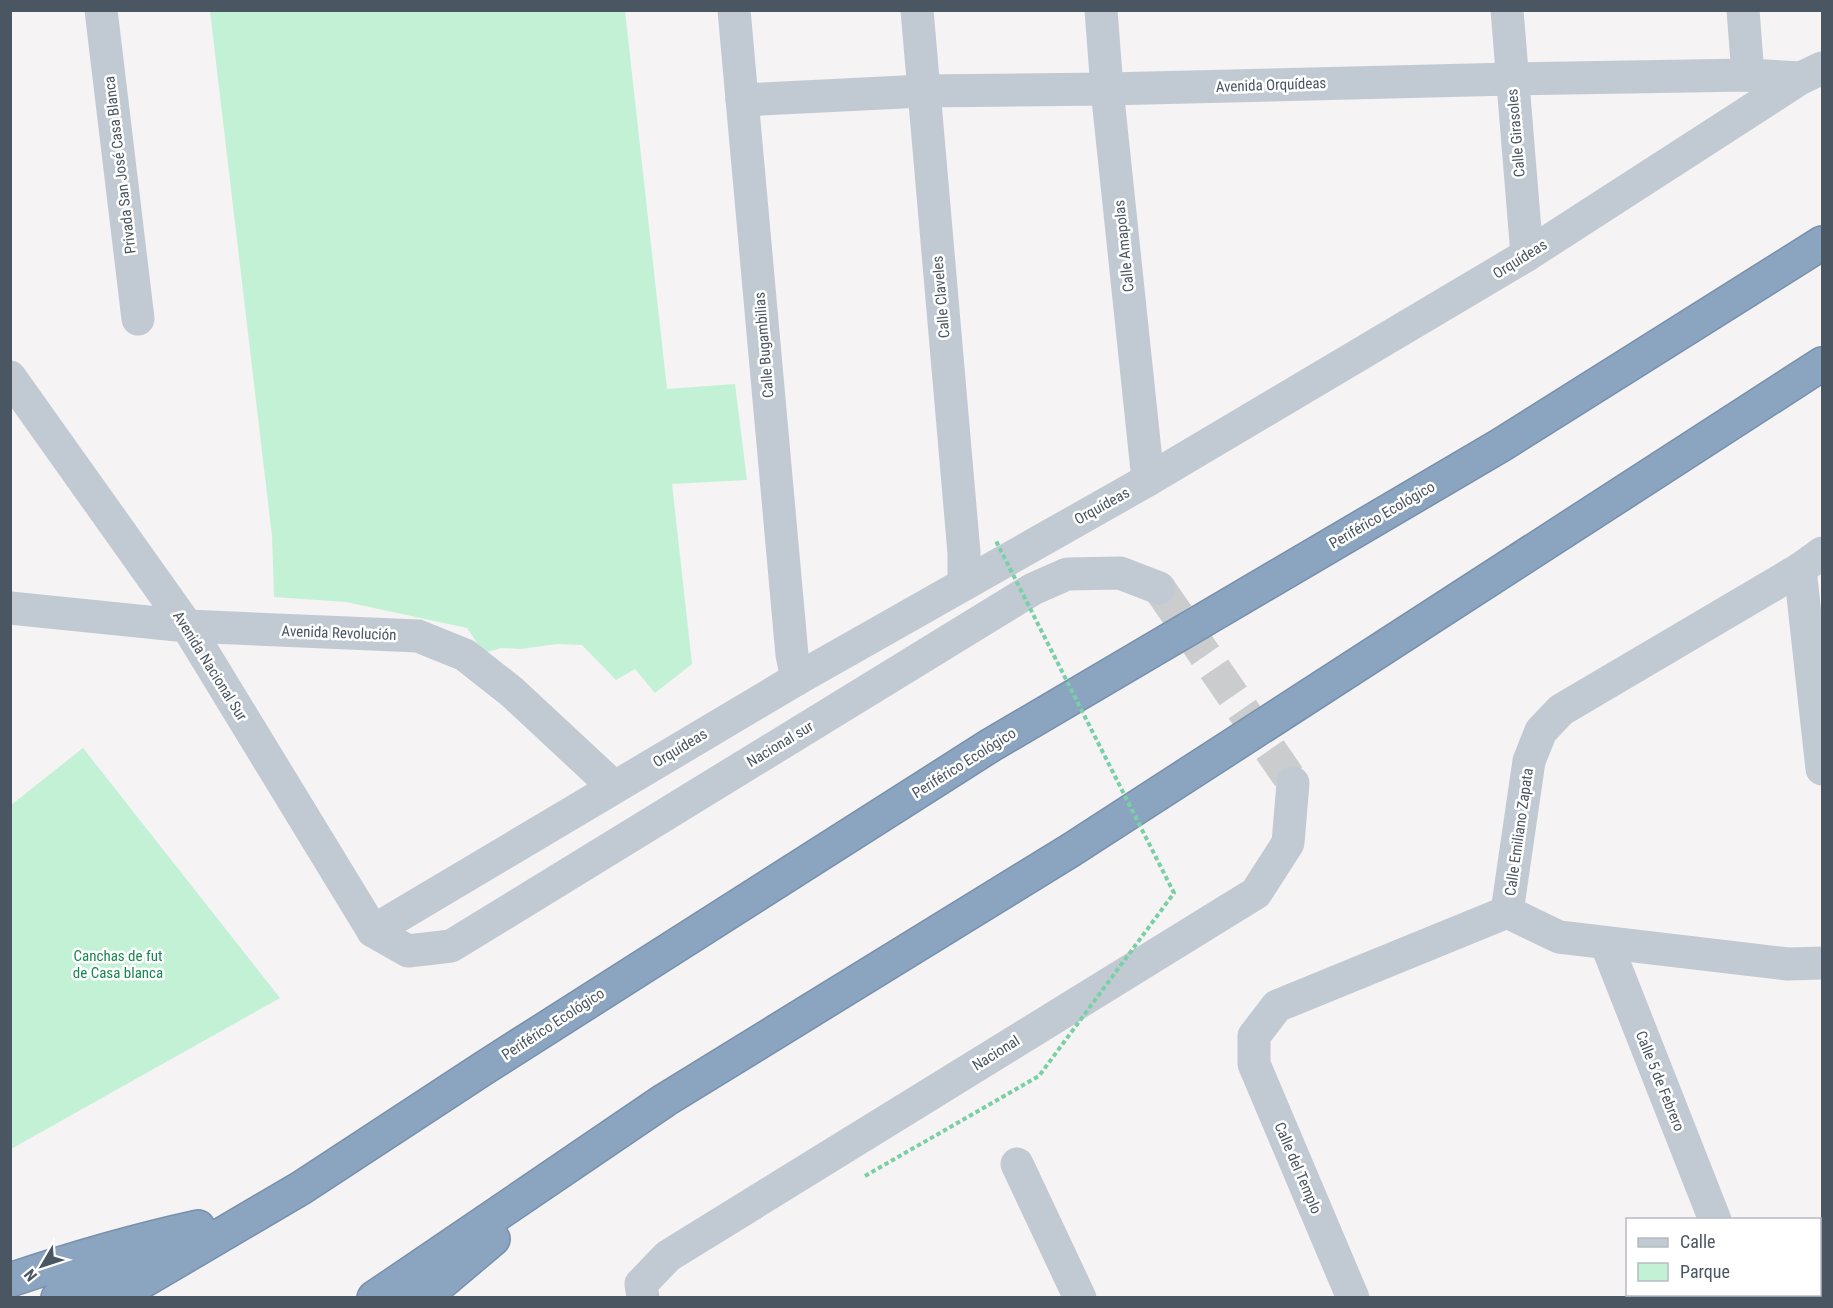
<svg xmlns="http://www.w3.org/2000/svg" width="1833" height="1308" font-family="'Roboto Condensed',sans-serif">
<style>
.green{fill:#c3f1d5}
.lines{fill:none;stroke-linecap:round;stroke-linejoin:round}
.minor-tunnel{stroke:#caccce;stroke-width:33;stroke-dasharray:33 16;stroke-linecap:butt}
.highway-casing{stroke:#7690ad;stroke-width:36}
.minor{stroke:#c1cad2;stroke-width:33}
.highway{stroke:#8ba5c1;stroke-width:33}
.path-bridge{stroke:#7ad0a6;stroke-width:4;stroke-dasharray:4.5 3;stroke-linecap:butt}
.labels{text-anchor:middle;stroke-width:5;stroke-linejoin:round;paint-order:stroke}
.street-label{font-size:15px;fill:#4a5661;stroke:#fff}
.park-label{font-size:15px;fill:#17864f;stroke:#fff}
</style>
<rect width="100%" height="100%" fill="#f5f3f3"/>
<g class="green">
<polygon points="210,11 625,11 667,389 735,384 747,480 672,484 692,664 655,693 635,669 616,680 582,645 557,644 521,649 501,648 484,653 467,628 346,602 274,597 272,536"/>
<polygon points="83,748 280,998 11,1149 11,805"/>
</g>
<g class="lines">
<polyline class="minor-tunnel" points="1159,588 1293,783"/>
<g class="highway-casing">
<g id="highway">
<path d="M10,1280C72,1259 134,1241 198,1227"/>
<polyline points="58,1298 148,1254"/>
<polyline points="114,1298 301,1188 484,1068 991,745 1501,445 1822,243"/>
<polyline points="374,1298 665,1100 1071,850 1822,364"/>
<polyline points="423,1298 493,1239"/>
</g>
</g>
<g class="minor">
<polyline points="101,10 138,319"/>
<polyline points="734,10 792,655 797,679"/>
<polyline points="917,10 964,553 964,584"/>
<polyline points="1101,10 1107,89 1148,480"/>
<polyline points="1507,10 1527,255"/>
<polyline points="1743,10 1748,75"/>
<polyline points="742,100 923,91 1107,89 1511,79 1748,75 1801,78"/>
<polyline points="10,377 187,626 373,931 408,951 451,946 1033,589 1067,574 1120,573 1159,588"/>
<polyline points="1800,569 1822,769"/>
<polyline points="10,608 187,626 418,636 465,655 512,692 614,787"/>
<polyline points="1507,912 1559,937 1788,964 1822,963"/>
<polyline points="373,931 797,679 1148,480 1527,255 1801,78 1822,68"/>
<polyline points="1606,943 1715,1220"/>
<polyline points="1017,1164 1080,1298"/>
<polyline points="1745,1294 1746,1298"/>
<polyline points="643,1298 641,1284 668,1256 1256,893 1288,843 1293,783"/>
<polyline points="1353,1298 1254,1064 1254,1036 1277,1006 1507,912 1529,761 1541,731 1561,710 1800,569 1822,553"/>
</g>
<use href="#highway" class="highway"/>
<polyline class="path-bridge" points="865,1176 1039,1076 1174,893 996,541"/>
</g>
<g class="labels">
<g class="street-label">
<text transform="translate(1271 85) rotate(-2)" y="5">Avenida Orquídeas</text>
<text transform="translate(1516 133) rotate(-95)" y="5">Calle Girasoles</text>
<text transform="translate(120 165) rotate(-97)" y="5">Privada San José Casa Blanca</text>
<text transform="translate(1124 246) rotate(-96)" y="5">Calle Amapolas</text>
<text transform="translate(1520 259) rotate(-32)" y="5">Orquídeas</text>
<text transform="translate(941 297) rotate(-95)" y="5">Calle Claveles</text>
<text transform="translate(764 345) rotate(-95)" y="5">Calle Bugambilias</text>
<text transform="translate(1102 506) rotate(-29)" y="5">Orquídeas</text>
<text transform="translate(1382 515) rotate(-30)" y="5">Periférico Ecológico</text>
<text transform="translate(339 633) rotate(2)" y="5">Avenida Revolución</text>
<text transform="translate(210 666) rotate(58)" y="5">Avenida Nacional Sur</text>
<text transform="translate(780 744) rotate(-31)" y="5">Nacional sur</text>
<text transform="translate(680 748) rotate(-31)" y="5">Orquídeas</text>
<text transform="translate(964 763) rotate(-32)" y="5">Periférico Ecológico</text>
<text transform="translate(1519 832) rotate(-82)" y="5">Calle Emiliano Zapata</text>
<text transform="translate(553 1024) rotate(-33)" y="5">Periférico Ecológico</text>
<text transform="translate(996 1053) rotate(-32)" y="5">Nacional</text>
<text transform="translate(1660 1081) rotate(68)" y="5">Calle 5 de Febrero</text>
<text transform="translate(1298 1168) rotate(67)" y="5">Calle del Templo</text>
</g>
<g class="park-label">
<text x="118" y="961">Canchas de fut<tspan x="118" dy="17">de Casa blanca</tspan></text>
</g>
</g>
<rect width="1833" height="1308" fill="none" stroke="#4a5661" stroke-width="24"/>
<rect x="1626" y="1218" width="195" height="78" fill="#ffffff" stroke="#b7bbc0" stroke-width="1.5"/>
<rect x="1638" y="1238" width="30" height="9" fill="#c1cad2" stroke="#b7bbc0" stroke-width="1.5"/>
<text x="1680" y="1248" font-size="18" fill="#4a5661">Calle</text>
<rect x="1638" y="1263" width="30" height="18" fill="#c3f1d5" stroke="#b7bbc0" stroke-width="1.5"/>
<text x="1680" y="1278" font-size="18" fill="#4a5661">Parque</text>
<g transform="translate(42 1266) rotate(231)" stroke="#ffffff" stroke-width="4.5" paint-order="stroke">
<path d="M0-4.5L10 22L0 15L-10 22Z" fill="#4a5661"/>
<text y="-9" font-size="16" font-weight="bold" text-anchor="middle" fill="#4a5661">N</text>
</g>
</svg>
